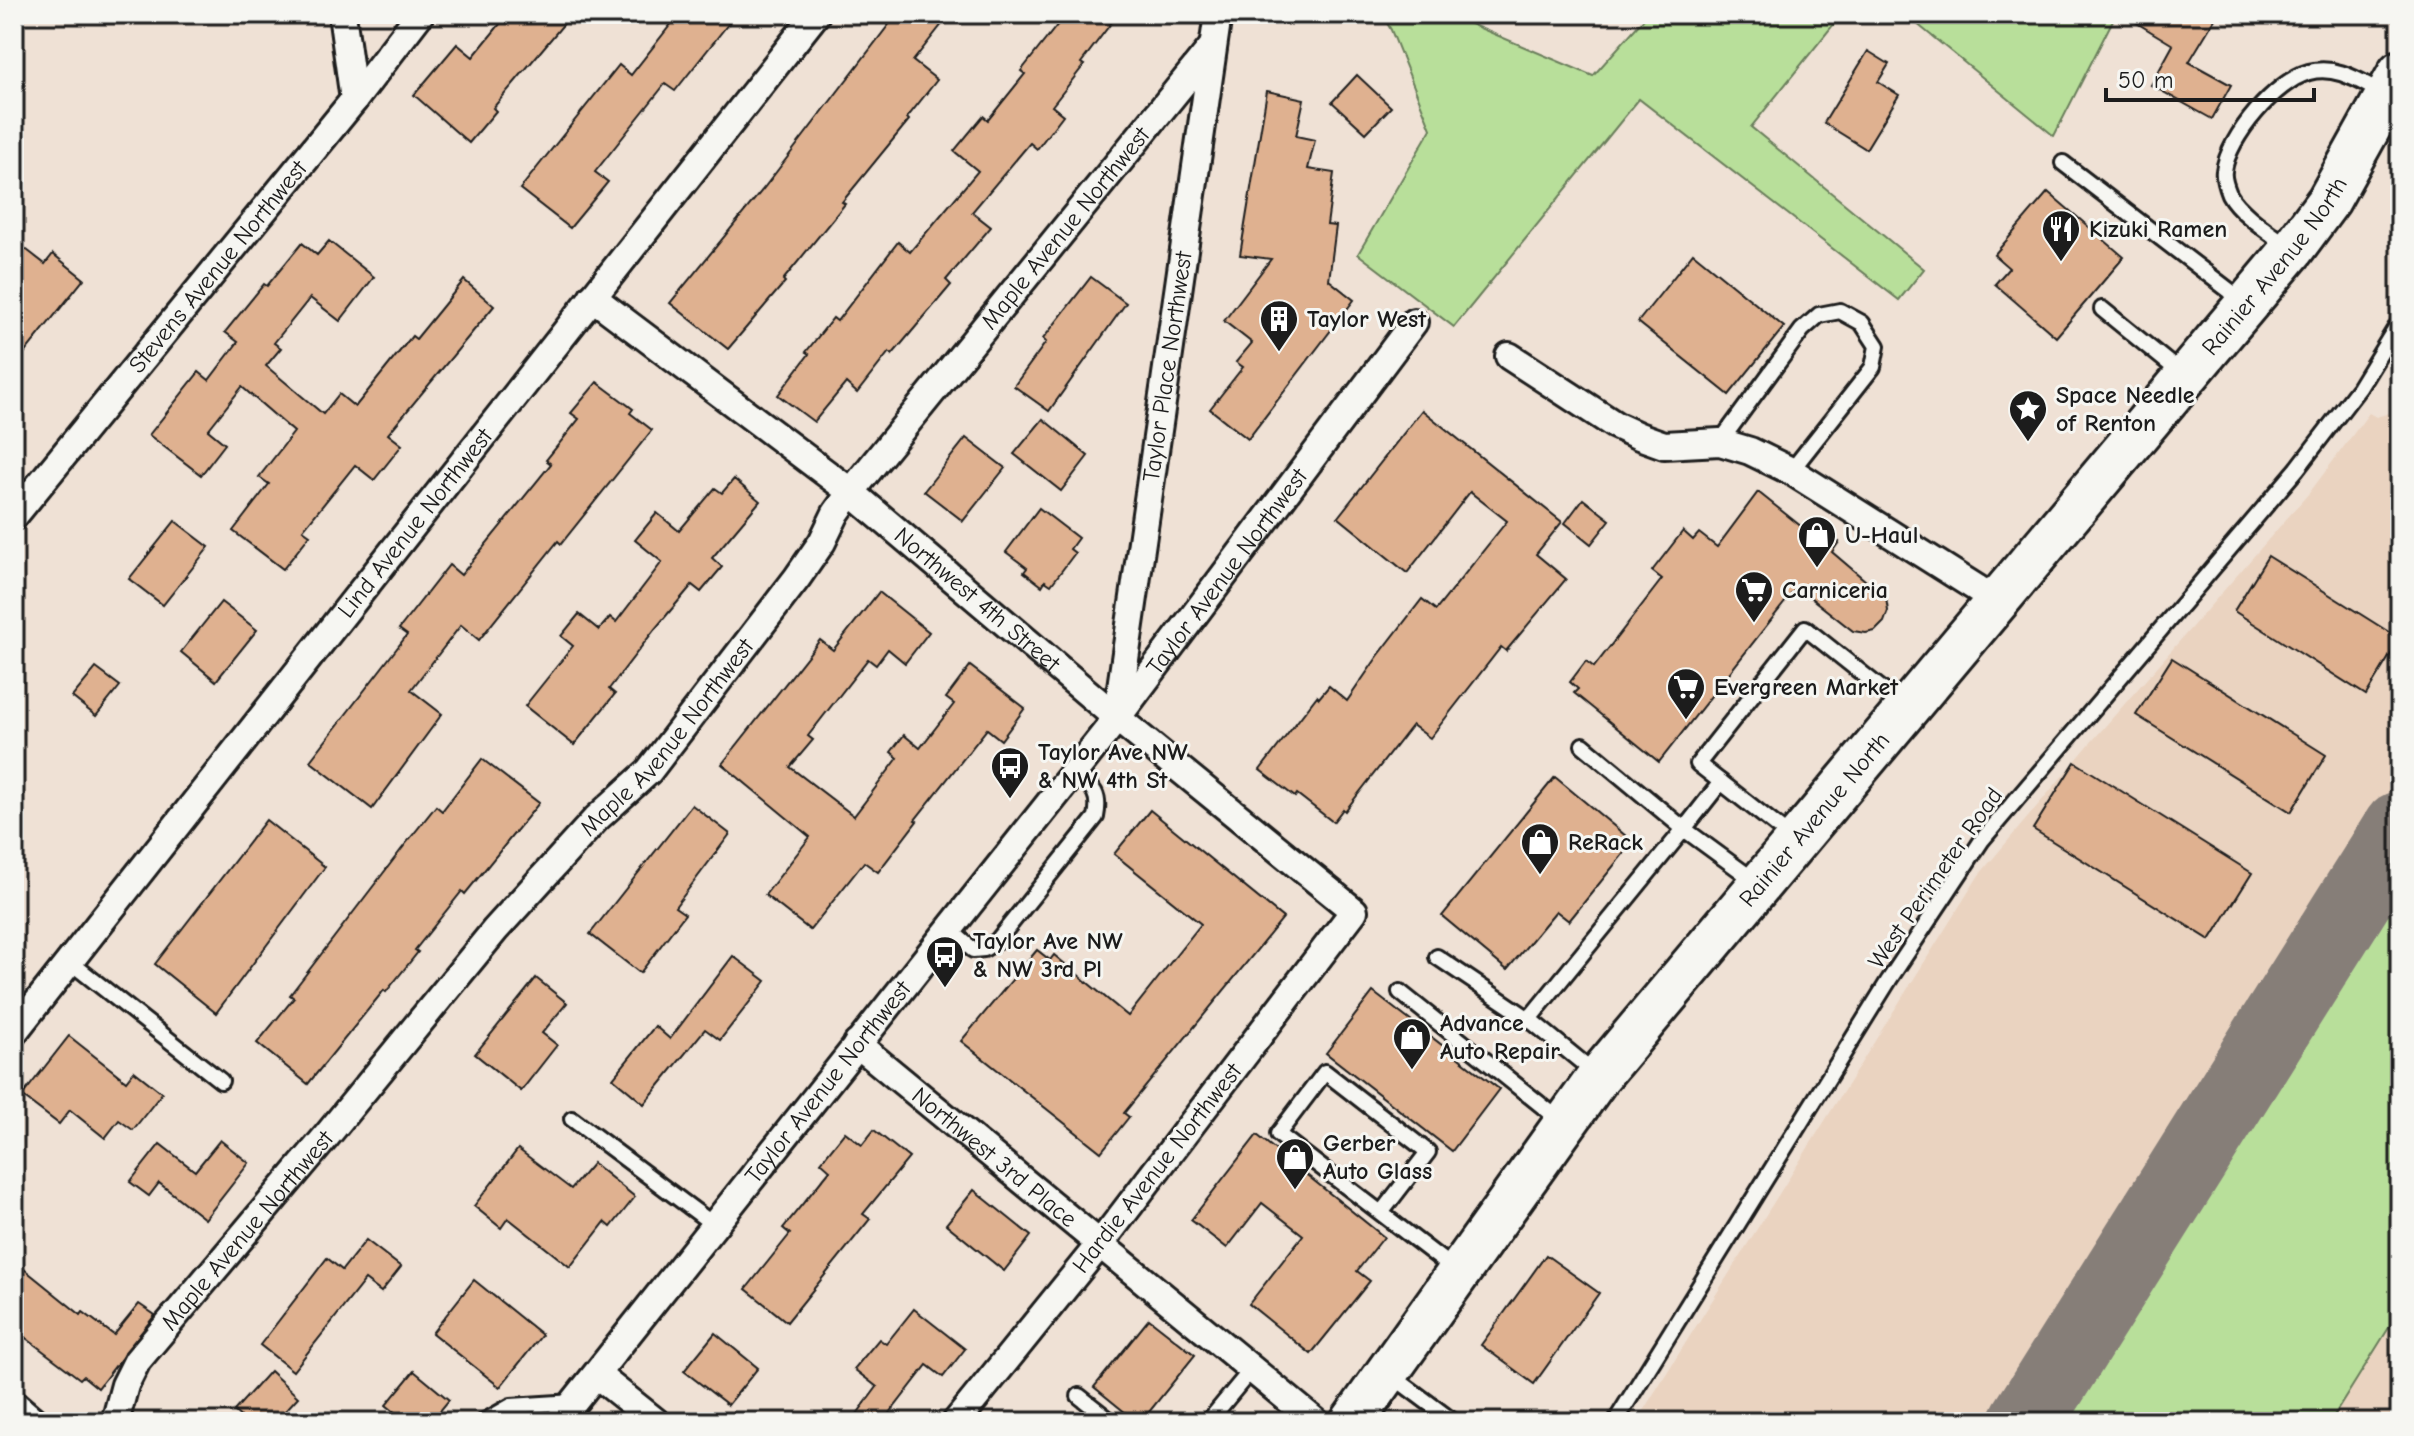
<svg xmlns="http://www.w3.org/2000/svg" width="2414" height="1436" font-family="'Comic Neue',sans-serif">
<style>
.built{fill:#ead3c0}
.green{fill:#b8df9a;stroke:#6a7e5b;stroke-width:2}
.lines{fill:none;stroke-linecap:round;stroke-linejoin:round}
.taxiway{stroke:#867e78;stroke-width:74}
.building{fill:#dfb190;stroke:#1c1c1c;stroke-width:2}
.service-casing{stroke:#1c1c1c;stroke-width:20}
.minor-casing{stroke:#1c1c1c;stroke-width:32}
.primary-casing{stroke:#1c1c1c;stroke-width:48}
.service{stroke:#f6f6f2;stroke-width:14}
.minor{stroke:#f6f6f2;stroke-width:26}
.primary{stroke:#f6f6f2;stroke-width:42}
.labels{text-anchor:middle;stroke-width:6;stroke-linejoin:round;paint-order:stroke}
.street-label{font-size:24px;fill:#1c1c1c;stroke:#f6f6f2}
.poi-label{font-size:24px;font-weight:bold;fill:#1c1c1c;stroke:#f6f6f2;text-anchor:start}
</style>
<rect width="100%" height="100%" fill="#efe1d5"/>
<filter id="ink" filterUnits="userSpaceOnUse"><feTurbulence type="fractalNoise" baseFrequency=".0125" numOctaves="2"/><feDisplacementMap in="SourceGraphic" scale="16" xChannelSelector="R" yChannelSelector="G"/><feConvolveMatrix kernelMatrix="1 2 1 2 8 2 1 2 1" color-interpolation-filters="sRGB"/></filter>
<g filter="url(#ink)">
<polygon class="built" points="2400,410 2400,1422 1636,1422 1979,875 2087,747 2310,492 2369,413 2376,417"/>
<g class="green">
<polygon points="1382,14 1447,14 1593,76 1648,14 1842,14 1751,127 1924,269 1899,300 1639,99 1454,327 1358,254 1431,129 1391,30"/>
<polygon points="1905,14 2116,14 2054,136"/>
<polygon points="2400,891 2400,1310 2330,1422 2066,1422"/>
</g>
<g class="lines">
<polyline class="taxiway" points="2026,1422 2400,828"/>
</g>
<g class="building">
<polygon points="508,14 572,14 493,108 496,111 469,143 414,95 457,44 473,57"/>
<polygon points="679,14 736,14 675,91 665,84 595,172 608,182 570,228 520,189 619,65 631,75"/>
<polygon points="897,14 950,14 913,61 937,80 907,118 909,120 842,202 845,204 783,280 785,282 728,349 670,303 764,188"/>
<polygon points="1066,14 1118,14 1081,63 1084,65 1052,106 1063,115 1037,149 1030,143 972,212 991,227 946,280 951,285 892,355 889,352 857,393 846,383 814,422 778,395 809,354 806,352 833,318 837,321 898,242 910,252 978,171 954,151 983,116 988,120 1025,74 1021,71"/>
<polygon points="2122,14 2218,14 2189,62 2231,85 2212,119 2151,85 2173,45"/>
<polygon points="1868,51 1889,64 1878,82 1899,95 1866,149 1824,123"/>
<polygon points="1357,75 1391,107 1366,133 1332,102"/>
<polygon points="1267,91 1304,99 1296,136 1315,140 1308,169 1334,173 1327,225 1336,226 1329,280 1354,300 1248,439 1210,409 1243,367 1236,362 1252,343 1224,321 1271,259 1240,255"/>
<polygon points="2048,192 2124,257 2056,337 1995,284 2009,268 1994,255"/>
<polygon points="14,240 45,264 53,254 84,279 14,366 14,298 24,285 14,277"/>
<polygon points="329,241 374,277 340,321 310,298 274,343 281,348 266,366 323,414 339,394 355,407 412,336 416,339 464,280 494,306 388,434 402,445 374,480 355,465 303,530 310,535 283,569 233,531 269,484 259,477 294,432 242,387 208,430 225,444 201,475 149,435 199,372 209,380 238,342 225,332 264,284 267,286 302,243 317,255"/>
<polygon points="1693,253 1784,327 1729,395 1638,322"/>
<polygon points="1091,277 1126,303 1049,411 1014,386 1046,342 1043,339"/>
<polygon points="597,382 633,409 630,413 652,430 561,544 558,541 479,640 461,625 411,690 442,714 372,809 310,761 407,635 399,629 449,565 461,575 551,464 546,460 579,419 571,413"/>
<polygon points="1422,410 1562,522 1536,554 1566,579 1506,651 1501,647 1430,738 1412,725 1345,811 1343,809 1333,822 1297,794 1295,797 1260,770 1317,696 1319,698 1329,686 1347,701 1378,656 1422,599 1436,610 1507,521 1470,492 1407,573 1338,517"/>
<polygon points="1043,419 1088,456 1061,491 1014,454"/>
<polygon points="966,438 1005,468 963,521 924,491"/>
<polygon points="734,479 760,501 712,558 722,567 701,592 692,585 655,629 609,689 615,694 574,745 525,706 573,646 561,636 579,614 599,630 610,617 616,622 662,562 635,540 657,513 679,531 715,488 722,493"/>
<polygon points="1758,492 1812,535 1819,526 1839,542 1832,552 1886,598 1888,611 1884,622 1875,631 1866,633 1853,631 1797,587 1659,762 1574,693 1578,689 1570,682 1586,661 1594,667 1662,579 1652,571 1683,531 1693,540 1699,533 1717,547"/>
<polygon points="1583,499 1610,520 1591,544 1565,523"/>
<polygon points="1039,508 1078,538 1070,549 1075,553 1051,585 1045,581 1042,586 1024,572 1027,568 1006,552"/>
<polygon points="175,521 209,547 163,605 129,579"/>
<polygon points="2268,556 2400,639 2366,695 2234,611"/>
<polygon points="879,592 929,632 905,663 888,649 876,665 868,659 808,736 813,740 790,767 854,816 898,758 891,752 904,735 920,748 954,704 946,698 970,666 1025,708 1001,740 987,729 915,820 917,821 878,872 864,862 810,930 765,895 810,837 722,764 820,640 833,650"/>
<polygon points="221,602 257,630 216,681 181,652"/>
<polygon points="2172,658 2326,755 2291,812 2136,715"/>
<polygon points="96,668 120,686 96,716 72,697"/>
<polygon points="482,759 539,803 465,894 462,891 415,950 418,952 386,992 384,990 308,1084 257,1043 294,998 290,995 404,846 436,806 442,811"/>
<polygon points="2075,762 2252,873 2210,940 2033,829"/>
<polygon points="1555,777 1633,842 1569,921 1556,911 1507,970 1442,916"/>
<polygon points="692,805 730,834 675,907 685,914 640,973 590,934"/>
<polygon points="1150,810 1283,918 1124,1113 1129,1117 1101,1152 961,1041 1037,950 1050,960 1054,955 1128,1016 1201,924 1114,854"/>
<polygon points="266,820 325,867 216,1013 155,964"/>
<polygon points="733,956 766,981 720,1040 705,1029 644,1104 613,1078 655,1026 670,1039"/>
<polygon points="536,978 567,1003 542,1033 557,1045 521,1091 475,1054"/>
<polygon points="1373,992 1499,1089 1452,1151 1326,1053"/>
<polygon points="69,1036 126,1081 134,1071 162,1093 133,1130 119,1120 105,1138 70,1110 59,1124 22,1096"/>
<polygon points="874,1130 909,1158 863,1214 870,1219 787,1322 746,1289 790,1234 783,1228 830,1170 821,1162 845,1132 862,1145"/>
<polygon points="1257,1135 1384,1237 1357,1271 1370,1281 1311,1354 1249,1304 1303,1235 1262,1203 1227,1248 1191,1220"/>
<polygon points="220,1140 249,1163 205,1219 159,1183 149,1196 130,1182 160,1144 195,1171"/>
<polygon points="518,1149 571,1189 593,1163 635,1197 611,1227 605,1222 570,1267 508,1218 501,1228 474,1206"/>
<polygon points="974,1190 1031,1236 1004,1271 946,1224"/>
<polygon points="366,1240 401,1267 381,1292 365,1280 293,1371 260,1345 327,1258 342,1270"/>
<polygon points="1546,1255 1599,1293 1534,1384 1481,1345"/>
<polygon points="14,1261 81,1315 83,1312 114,1335 139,1304 155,1315 98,1388 83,1376 80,1379 14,1329"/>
<polygon points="474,1280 542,1335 500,1387 432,1333"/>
<polygon points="914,1309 965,1349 943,1377 927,1365 883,1422 851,1422 877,1387 854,1369 879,1339 886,1344"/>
<polygon points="1149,1319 1195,1355 1141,1422 1137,1422 1094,1387"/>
<polygon points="715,1333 758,1368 728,1405 684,1371"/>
<polygon points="270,1371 298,1397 275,1422 246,1422 234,1411"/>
<polygon points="414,1371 449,1400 431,1422 407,1422 386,1405"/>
</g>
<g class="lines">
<g class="service-casing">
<g id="service">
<polyline points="2063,163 2243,301"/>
<path d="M2289,247C2272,234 2239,213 2229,194C2227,189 2223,177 2224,171C2228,137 2276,81 2309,72C2337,65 2359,81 2383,93"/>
<polyline points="2102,309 2182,374"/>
<polyline points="1720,442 1802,330 1819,315 1840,311 1862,323 1877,346 1873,367 1791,471"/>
<polyline points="1583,745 1684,829 1529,1019 1595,1073"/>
<polyline points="1721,782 1684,829 1755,881"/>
<polyline points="1792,838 1698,764 1805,628 1903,706"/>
<path d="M949,929L973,950L984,949L997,941L1096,817C1101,792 1092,787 1074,772"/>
<polyline points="1437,957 1529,1019"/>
<polyline points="69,961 221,1081"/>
<polyline points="1400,992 1561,1121"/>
<polyline points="572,1119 714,1225"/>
<polyline points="1381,1213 1428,1152 1325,1072 1278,1134 1455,1270"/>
<polyline points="1391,1375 1454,1422"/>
<polyline points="1079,1396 1112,1422"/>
<polyline points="483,1422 511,1406 574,1402"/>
<polyline points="1208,1422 1251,1370"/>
<polyline points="1615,1422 1889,980 1982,840 2297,469 2359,388 2400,321"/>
</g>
</g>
<g class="minor-casing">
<g id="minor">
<polyline points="342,14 354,100"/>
<path id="s1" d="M592,297L851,492L1117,718L1354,911L1100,1244L956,1422"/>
<polyline points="1509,356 1615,425 1639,436 1664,445 1720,442 1750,451 1791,471 1997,601"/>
<path id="s2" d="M14,516L354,100L420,14"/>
<path id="s3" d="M1117,715L1218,14"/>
<path id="s4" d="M14,1032L816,14"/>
<path id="s5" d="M857,1044L1316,1422"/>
<polyline points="597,1375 656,1422"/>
<polyline points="14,1404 35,1422"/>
<path id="s6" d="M115,1422L125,1385L137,1361L325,1138L495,930L596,819L649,771L797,578L822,542L836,513L851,492L1213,46"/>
<path id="s7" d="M558,1422L1117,718L1414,322"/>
</g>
</g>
<g class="primary-casing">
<g id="primary">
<path id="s8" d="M1352,1422L1599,1076L2292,250L2329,200L2400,72"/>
</g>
</g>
<use href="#service" class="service"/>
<use href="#minor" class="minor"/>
<use href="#primary" class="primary"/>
</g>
</g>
<defs>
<g id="restaurant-pin" transform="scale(2)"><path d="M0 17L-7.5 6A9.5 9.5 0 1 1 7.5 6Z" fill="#1c1c1c" stroke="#f6f6f2"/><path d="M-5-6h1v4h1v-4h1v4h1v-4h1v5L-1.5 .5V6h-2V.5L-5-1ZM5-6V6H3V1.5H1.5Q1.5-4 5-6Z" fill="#fff"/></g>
<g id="building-pin" transform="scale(2)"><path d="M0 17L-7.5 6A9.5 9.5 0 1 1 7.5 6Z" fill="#1c1c1c" stroke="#f6f6f2"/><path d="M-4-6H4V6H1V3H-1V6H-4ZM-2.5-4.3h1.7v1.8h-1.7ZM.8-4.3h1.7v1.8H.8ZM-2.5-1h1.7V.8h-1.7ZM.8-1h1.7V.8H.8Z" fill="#fff"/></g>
<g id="sight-pin" transform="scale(2)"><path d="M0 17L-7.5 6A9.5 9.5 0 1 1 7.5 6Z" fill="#1c1c1c" stroke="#f6f6f2"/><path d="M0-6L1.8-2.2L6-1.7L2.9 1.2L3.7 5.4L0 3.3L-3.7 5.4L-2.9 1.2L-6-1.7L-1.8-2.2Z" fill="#fff"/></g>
<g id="shop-pin" transform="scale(2)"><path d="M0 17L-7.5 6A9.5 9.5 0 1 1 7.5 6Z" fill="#1c1c1c" stroke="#f6f6f2"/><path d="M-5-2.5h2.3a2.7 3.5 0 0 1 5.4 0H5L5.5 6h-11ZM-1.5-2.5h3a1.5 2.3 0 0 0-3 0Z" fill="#fff"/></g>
<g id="supermarket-pin" transform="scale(2)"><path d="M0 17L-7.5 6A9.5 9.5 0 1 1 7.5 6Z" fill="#1c1c1c" stroke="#f6f6f2"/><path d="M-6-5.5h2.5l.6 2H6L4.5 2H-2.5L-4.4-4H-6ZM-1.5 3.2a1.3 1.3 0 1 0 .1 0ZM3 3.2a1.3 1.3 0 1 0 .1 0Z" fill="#fff"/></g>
<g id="bus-pin" transform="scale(2)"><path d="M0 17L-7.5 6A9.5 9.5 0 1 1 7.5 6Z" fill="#1c1c1c" stroke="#f6f6f2"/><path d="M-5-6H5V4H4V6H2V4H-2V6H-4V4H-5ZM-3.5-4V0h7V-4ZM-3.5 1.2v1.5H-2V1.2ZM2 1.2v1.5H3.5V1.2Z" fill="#fff"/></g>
</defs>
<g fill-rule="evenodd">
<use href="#restaurant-pin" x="2061" y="229"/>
<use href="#building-pin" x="1279" y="319"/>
<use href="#sight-pin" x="2028" y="409"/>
<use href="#shop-pin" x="1817" y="535"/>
<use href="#supermarket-pin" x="1754" y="590"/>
<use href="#supermarket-pin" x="1686" y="687"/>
<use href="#bus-pin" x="1010" y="766"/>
<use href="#shop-pin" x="1540" y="842"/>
<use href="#bus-pin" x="945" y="955"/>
<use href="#shop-pin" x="1412" y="1037"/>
<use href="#shop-pin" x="1295" y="1157"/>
</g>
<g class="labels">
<g class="street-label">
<text dy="8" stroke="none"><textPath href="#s6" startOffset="1532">Maple Avenue Northwest</textPath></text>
<text dy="8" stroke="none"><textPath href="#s8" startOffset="1480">Rainier Avenue North</textPath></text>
<text dy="8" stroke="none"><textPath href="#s2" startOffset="322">Stevens Avenue Northwest</textPath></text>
<text dy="8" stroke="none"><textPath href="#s3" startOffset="352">Taylor Place Northwest</textPath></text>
<text dy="8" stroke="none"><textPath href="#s4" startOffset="648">Lind Avenue Northwest</textPath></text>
<text dy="8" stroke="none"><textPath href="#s7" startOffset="1082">Taylor Avenue Northwest</textPath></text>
<text dy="8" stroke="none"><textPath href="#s1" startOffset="490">Northwest 4th Street</textPath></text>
<text dy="8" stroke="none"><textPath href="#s6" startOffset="884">Maple Avenue Northwest</textPath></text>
<text dy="8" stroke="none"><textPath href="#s8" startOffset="760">Rainier Avenue North</textPath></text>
<text transform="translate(1935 878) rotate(-55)" y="8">West Perimeter Road</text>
<text dy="8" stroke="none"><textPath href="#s7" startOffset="434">Taylor Avenue Northwest</textPath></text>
<text dy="8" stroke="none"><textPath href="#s5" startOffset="178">Northwest 3rd Place</textPath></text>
<text transform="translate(1157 1168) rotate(-52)" y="8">Hardie Avenue Northwest</text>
<text dy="8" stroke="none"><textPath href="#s6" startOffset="236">Maple Avenue Northwest</textPath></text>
</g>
<g class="poi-label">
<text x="2089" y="237">Kizuki Ramen</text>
<text x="1307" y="327">Taylor West</text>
<text x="2056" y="403">Space Needle<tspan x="2056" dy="28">of Renton</tspan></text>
<text x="1845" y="543">U-Haul</text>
<text x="1782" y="598">Carniceria</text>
<text x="1714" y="695">Evergreen Market</text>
<text x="1038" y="760">Taylor Ave NW<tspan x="1038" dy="28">&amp; NW 4th St</tspan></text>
<text x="1568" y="850">ReRack</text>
<text x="973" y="949">Taylor Ave NW<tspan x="973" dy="28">&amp; NW 3rd Pl</tspan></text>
<text x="1440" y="1031">Advance<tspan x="1440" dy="28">Auto Repair</tspan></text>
<text x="1323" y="1151">Gerber<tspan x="1323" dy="28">Auto Glass</tspan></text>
</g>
</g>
<rect width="2414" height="1436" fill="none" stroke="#f6f6f2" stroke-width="48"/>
<rect x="24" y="24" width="2366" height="1388" fill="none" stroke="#1c1c1c" stroke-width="3" filter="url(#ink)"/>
<path d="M2106 88v12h208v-12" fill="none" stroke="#1c1c1c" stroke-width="4"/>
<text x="2118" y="88" font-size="24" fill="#1c1c1c" stroke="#f6f6f2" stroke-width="6" paint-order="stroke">50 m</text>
</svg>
